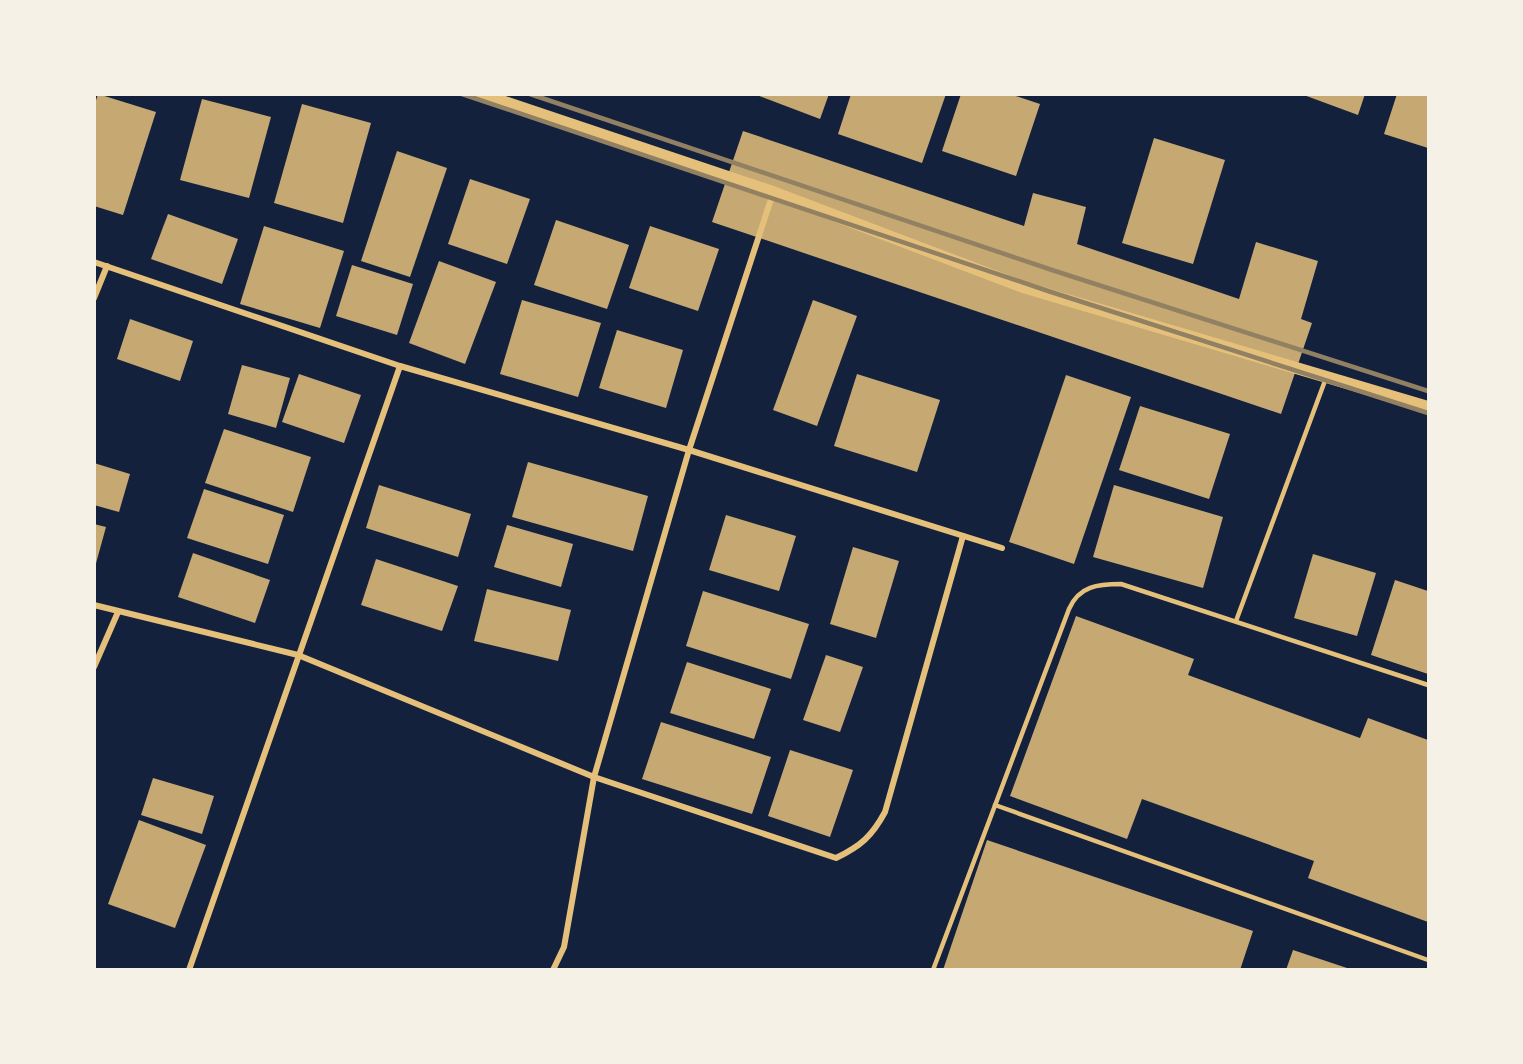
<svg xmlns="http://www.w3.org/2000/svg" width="1523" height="1064" font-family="'PT Sans',sans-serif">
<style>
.building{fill:#c6a872}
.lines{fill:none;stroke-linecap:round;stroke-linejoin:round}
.service{stroke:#e5c07b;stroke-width:4.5}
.minor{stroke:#e5c07b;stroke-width:6}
.secondary{stroke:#e5c07b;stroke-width:12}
.rail{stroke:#918062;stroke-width:4.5}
</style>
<rect width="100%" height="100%" fill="#14213d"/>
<g class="building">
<polygon points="98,94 156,112 123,215 94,206 94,107"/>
<polygon points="754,94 829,94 820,119"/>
<polygon points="851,94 946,94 922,163 838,134"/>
<polygon points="961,94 1010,94 1040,104 1016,176 942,151"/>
<polygon points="1301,94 1365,94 1358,115"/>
<polygon points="1397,94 1428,94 1428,148 1384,134"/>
<polygon points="202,99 271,117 249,198 180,180"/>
<polygon points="302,104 371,123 343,223 274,203"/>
<polygon points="743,131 1024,226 1033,193 1086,207 1077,244 1239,299 1256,242 1318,261 1301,319 1312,323 1281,414 712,222"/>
<polygon points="1154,138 1225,160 1193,264 1122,243"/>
<polygon points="397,151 447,168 410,277 361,261"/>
<polygon points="470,179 530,199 507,264 448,244"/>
<polygon points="168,214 238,239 222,284 151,259"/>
<polygon points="556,220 629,245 607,309 534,285"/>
<polygon points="264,226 344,251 320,328 240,304"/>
<polygon points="650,226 719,249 698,311 629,288"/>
<polygon points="439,261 496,282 465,364 409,343"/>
<polygon points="352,265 413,284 397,335 336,316"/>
<polygon points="522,300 601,323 578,397 500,374"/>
<polygon points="813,300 857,316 817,426 773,410"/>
<polygon points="130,319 193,341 180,381 117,359"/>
<polygon points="617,330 683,350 666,408 599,388"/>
<polygon points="242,365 290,378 276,428 228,414"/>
<polygon points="299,374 361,395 344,443 282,422"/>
<polygon points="857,374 940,400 917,472 834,446"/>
<polygon points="1066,375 1131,397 1074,564 1009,542"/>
<polygon points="1140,406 1230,434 1209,499 1119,470"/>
<polygon points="224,429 311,457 293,512 205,483"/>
<polygon points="528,462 648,496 633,551 512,517"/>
<polygon points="94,463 130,474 119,512 94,505"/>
<polygon points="379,485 471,514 458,557 366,528"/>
<polygon points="1114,485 1223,517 1203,588 1093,557"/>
<polygon points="204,489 284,515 268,564 187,538"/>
<polygon points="726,515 796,536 779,591 709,570"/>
<polygon points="94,524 106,527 95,567 94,567"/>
<polygon points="507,525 573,544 561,587 494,567"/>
<polygon points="853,547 899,561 876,638 830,624"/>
<polygon points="193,553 270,580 255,623 178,597"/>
<polygon points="1313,554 1376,573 1357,636 1294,618"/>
<polygon points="376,559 458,586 442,631 361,605"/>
<polygon points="1395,580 1428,591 1428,674 1371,655"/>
<polygon points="487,589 571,610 558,661 474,641"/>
<polygon points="703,591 809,624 791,679 686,646"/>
<polygon points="1076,616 1194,659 1188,675 1360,738 1368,718 1428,740 1428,922 1308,878 1314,861 1142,799 1127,839 1010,796"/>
<polygon points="826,655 863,667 840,732 803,720"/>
<polygon points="687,662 771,689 754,739 670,713"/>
<polygon points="661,722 771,757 752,814 642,779"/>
<polygon points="790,750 853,770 830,837 768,816"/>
<polygon points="153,778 214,796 202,834 141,815"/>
<polygon points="139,820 206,845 175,928 108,904"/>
<polygon points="987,840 1253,931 1240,970 943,970"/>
<polygon points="1293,950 1350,969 1350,970 1286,970"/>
</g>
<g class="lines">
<g class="service">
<polyline points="1236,621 1326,378"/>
<polyline points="995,805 1428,960"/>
<path d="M933,970L1069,609C1079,586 1098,584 1121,584L1428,685"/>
</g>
<g class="minor">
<polyline points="94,262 400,366 689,450 1002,548"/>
<polyline points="94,298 107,266"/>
<path d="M94,605L298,655L594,777L836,858C861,846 872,836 885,812L963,536"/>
<polyline points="94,667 118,612"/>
<polyline points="189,970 400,366"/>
<polyline points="553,970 564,947 594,777 689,450 773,193"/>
</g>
<polyline class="secondary" points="481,94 773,192 1023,287 1428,407"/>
<g class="rail">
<polyline points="462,94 1048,291 1428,413"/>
<polyline points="530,94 1055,271 1428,391"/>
</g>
</g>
<rect width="1523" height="1064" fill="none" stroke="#f6f1e7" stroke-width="192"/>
</svg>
